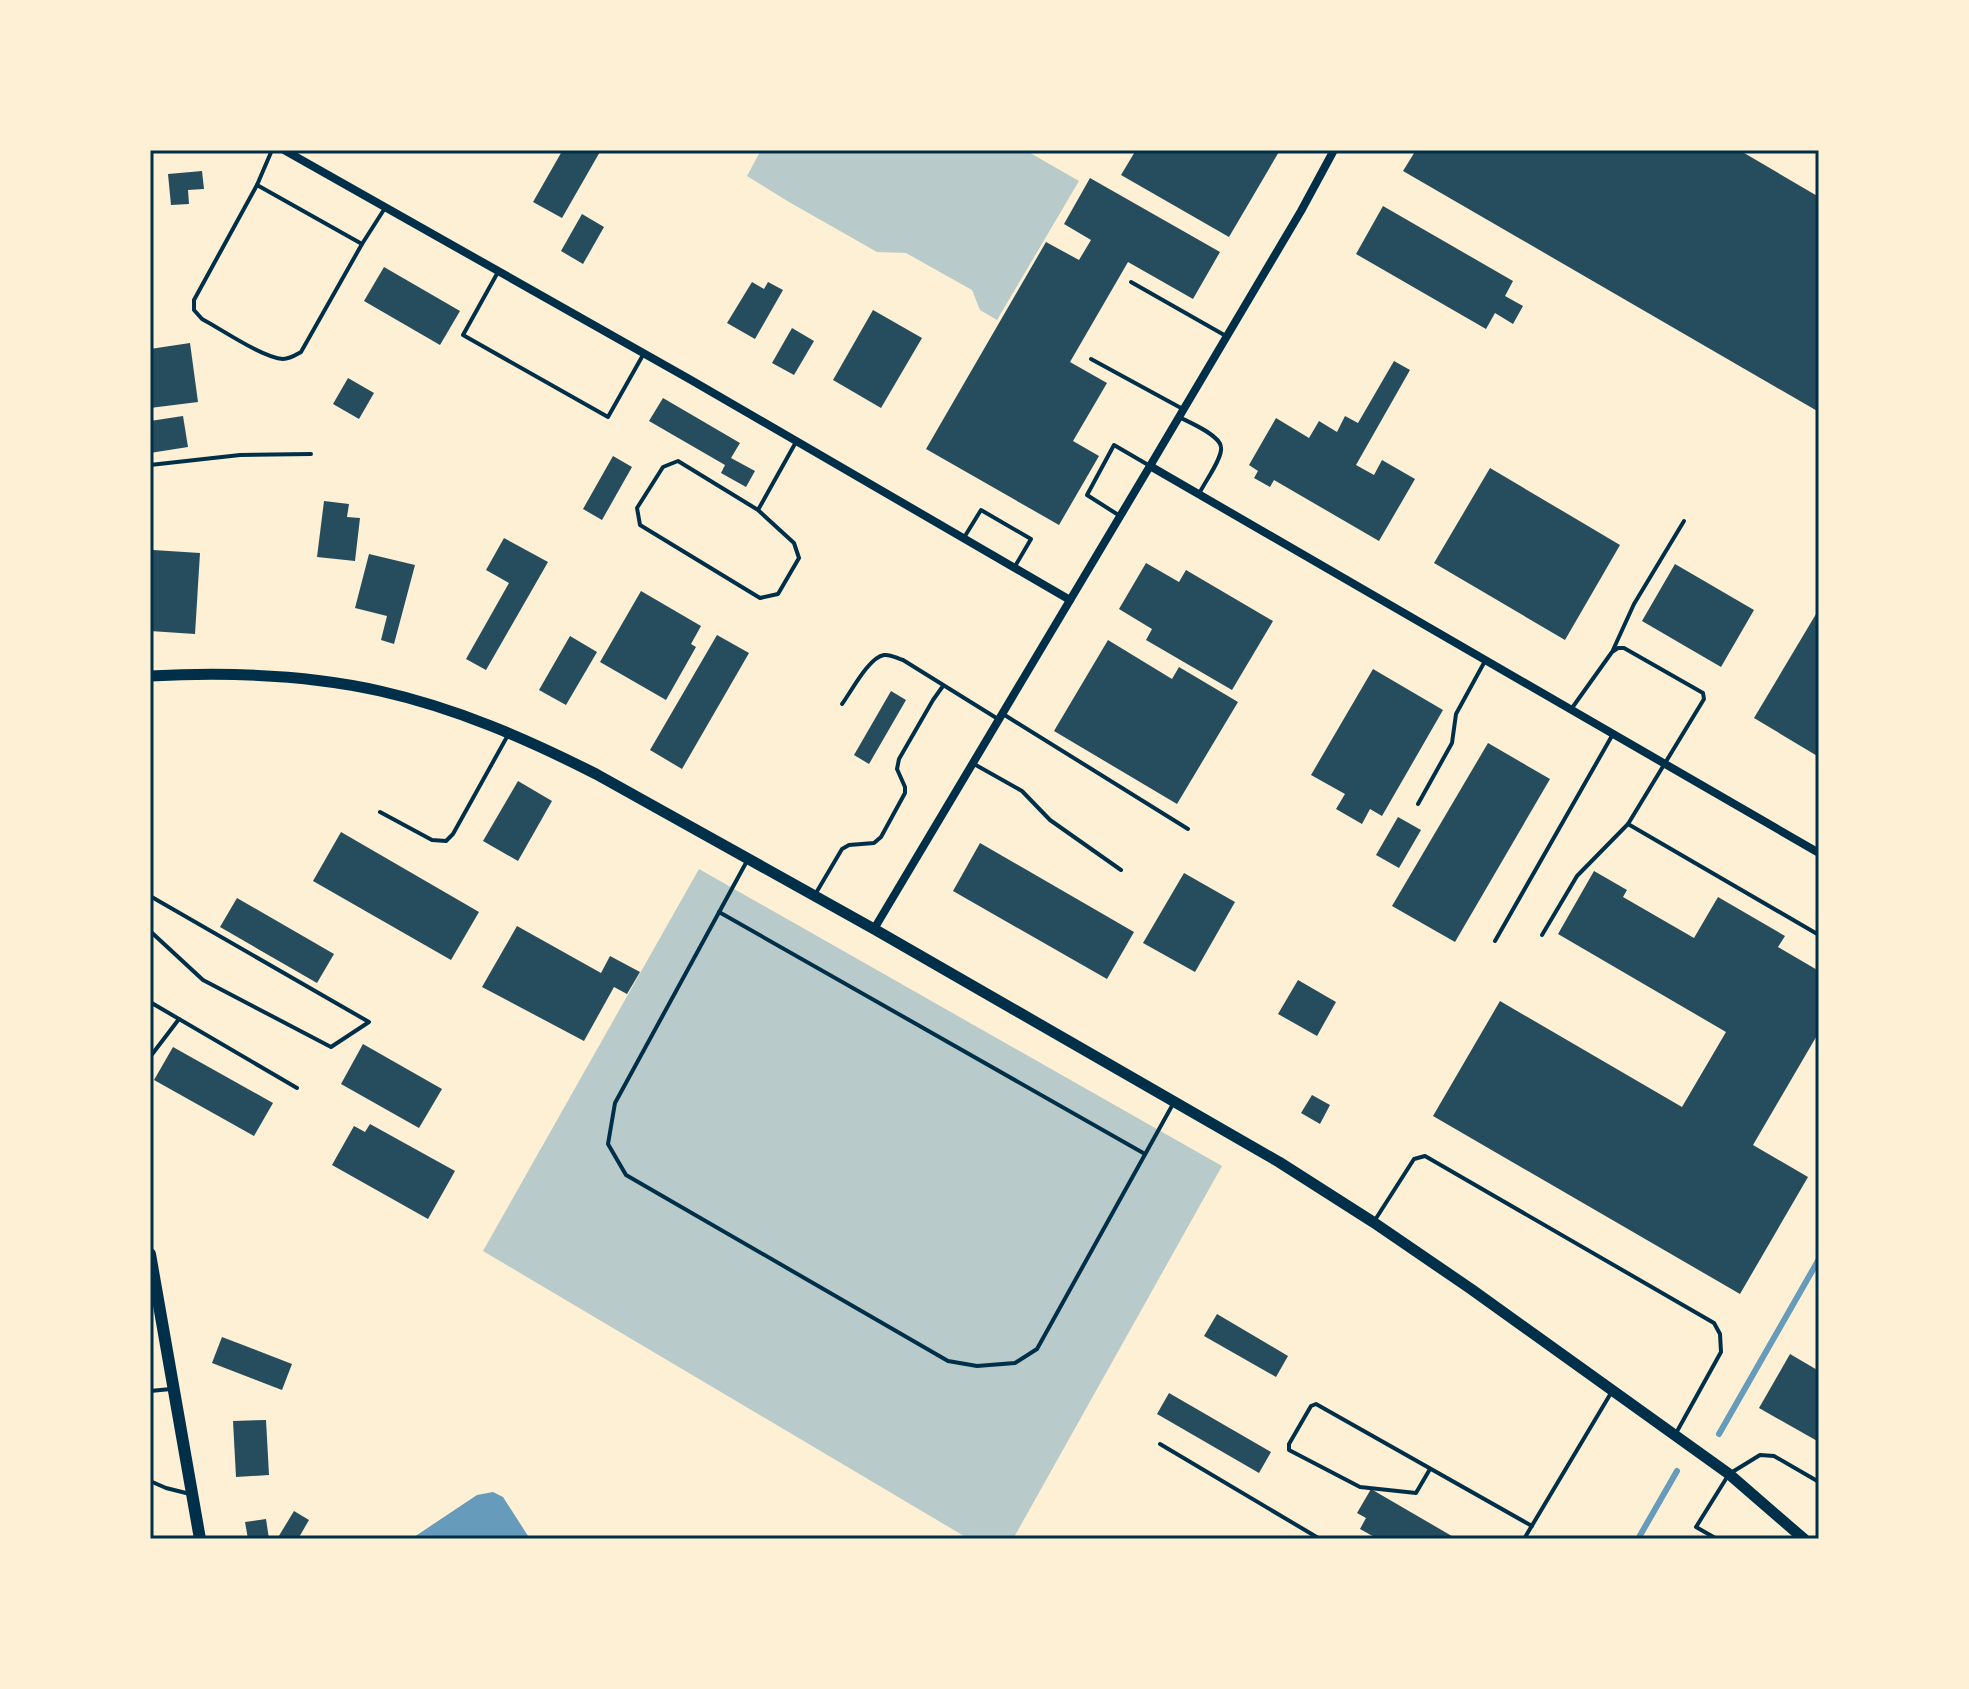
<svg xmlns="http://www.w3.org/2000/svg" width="1969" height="1689" font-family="'Source Sans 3',sans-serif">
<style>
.green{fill:#b9caca}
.water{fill:#669bbc}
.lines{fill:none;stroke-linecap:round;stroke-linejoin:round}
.stream{stroke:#669bbc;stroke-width:6}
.building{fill:#264d5e}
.service{stroke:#003049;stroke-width:4}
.minor{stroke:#003049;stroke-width:8}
.tertiary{stroke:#003049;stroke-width:11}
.secondary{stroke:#003049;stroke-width:12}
.neatline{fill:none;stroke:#003049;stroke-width:3}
</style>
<rect width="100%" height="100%" fill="#fdf0d5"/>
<g class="green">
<polygon points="761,150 1025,150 1079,181 997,320 980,310 972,290 906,253 877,252 789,202 747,176"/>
<polygon points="699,869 1222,1166 1013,1539 969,1539 483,1251"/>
</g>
<polygon class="water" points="493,1492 503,1497 530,1539 405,1539 414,1537 477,1495"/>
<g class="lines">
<g class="stream">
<polyline points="1719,1434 1819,1259"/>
<polyline points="1638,1539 1677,1471"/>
</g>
</g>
<g class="building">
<polygon points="555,150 601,150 562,218 533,202 561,153"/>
<polygon points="1136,150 1280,150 1229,237 1121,175"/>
<polygon points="1416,150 1739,150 1819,197 1819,412 1403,171"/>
<polygon points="202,171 204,189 188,190 189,204 171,205 168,174"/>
<polygon points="1090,178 1220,252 1193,299 1128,262 1070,362 1107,383 1073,441 1099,456 1059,525 926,449 1046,242 1079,260 1091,240 1064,224"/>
<polygon points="1383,206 1513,281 1505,296 1523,306 1513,324 1495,313 1486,329 1356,254"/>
<polygon points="582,214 604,227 583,264 561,251"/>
<polygon points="384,267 460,311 440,345 364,301"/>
<polygon points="752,282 764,289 768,282 783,290 755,339 727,323"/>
<polygon points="873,310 922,338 881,408 833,380"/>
<polygon points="792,328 814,341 794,375 772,363"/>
<polygon points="190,343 198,402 150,408 150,349"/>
<polygon points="1394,361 1410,370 1356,465 1374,475 1382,460 1415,479 1379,541 1274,480 1270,487 1254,478 1258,471 1249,465 1276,418 1309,438 1319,421 1337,432 1345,416 1358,423"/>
<polygon points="348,378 374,393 359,419 333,404"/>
<polygon points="663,398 740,443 731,458 755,471 746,487 721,473 725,465 649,421"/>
<polygon points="183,416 188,447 150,453 150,421"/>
<polygon points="613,456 632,467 602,520 583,509"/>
<polygon points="1490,468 1620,545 1565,640 1434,563"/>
<polygon points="324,501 349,504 347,517 360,518 355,561 317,557"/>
<polygon points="504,538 548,562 486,670 466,659 509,583 486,570"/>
<polygon points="153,550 200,553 195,634 150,631"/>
<polygon points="369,554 415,565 394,644 381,640 387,616 355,608"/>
<polygon points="1146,563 1179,582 1186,570 1273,621 1232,690 1146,640 1152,629 1119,609"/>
<polygon points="1675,564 1754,610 1721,667 1642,621"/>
<polygon points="641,591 701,626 691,644 696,647 666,700 600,662"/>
<polygon points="1819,609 1819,757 1754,718"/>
<polygon points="717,635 749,653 682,769 650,750"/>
<polygon points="570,636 597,652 566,705 539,690"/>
<polygon points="1108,640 1172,679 1179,667 1238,702 1177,804 1054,731"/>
<polygon points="1373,669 1443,710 1382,816 1370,809 1362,824 1336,809 1345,794 1311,775"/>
<polygon points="891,691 906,700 869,764 854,755"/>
<polygon points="1488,743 1550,779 1455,942 1392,906"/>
<polygon points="518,781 552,801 518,861 483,841"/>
<polygon points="1398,817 1421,830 1399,868 1376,855"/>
<polygon points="341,832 479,912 451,960 313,881"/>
<polygon points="980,843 1134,932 1107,979 953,891"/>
<polygon points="1594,871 1627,890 1623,897 1694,938 1718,897 1785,936 1778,947 1819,971 1819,1032 1753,1145 1808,1177 1740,1294 1433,1116 1500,1001 1682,1107 1726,1032 1558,934"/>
<polygon points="1184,873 1235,902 1195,972 1143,943"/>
<polygon points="237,898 334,954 317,983 220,927"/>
<polygon points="517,926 601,973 610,956 640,972 627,994 614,987 584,1041 482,987"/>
<polygon points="1298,980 1336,1002 1317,1036 1278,1014"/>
<polygon points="363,1044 442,1089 419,1128 341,1084"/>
<polygon points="173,1047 273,1103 254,1136 154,1080"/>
<polygon points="1312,1095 1330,1105 1320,1124 1301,1113"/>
<polygon points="370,1124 455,1171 428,1219 332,1165 354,1126 365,1132"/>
<polygon points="1217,1314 1288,1356 1276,1377 1204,1336"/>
<polygon points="222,1337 292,1364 282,1390 212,1363"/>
<polygon points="1790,1354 1819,1371 1819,1442 1759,1408"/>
<polygon points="1169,1393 1271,1452 1259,1473 1157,1414"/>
<polygon points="266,1420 269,1475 236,1477 233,1421"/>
<polygon points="1371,1489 1457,1539 1378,1539 1360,1529 1366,1518 1357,1513"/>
<polygon points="294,1511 309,1520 298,1539 277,1539"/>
<polygon points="266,1519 269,1539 248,1539 245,1522"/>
</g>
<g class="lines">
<g class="service">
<path d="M272,150L257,185L194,300V310L202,319C221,329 263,358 283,359C290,359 294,356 301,352L362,244L385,208"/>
<polyline points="257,185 362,244"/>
<polyline points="498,272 463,335 608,417 643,355"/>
<polyline points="1131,282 1226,336"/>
<polyline points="1091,359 1181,408"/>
<path d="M1179,417C1189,422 1220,435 1221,447C1223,458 1204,483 1199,494"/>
<polyline points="150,465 240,455 311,454"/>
<polyline points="758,510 794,543 799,558 778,594 760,598 640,525 637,508 663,467 678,461 758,510 796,442"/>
<polyline points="1120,516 1087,495 1114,445 1150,466"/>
<polyline points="965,536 981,510 1031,539 1014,568"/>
<polyline points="1613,650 1634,604 1684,521"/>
<path d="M842,704C851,692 869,657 884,655C891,654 896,658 903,660L998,719"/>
<polyline points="1572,708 1612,652 1618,648 1624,648 1703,693 1704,699 1628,824 1819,935"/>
<polyline points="1003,714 1188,829"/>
<polyline points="974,764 1022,791 1050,820 1121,870"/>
<polyline points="1418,804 1452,743 1456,714 1485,661"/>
<polyline points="380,812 432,840 446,841 453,834 508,735"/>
<polyline points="747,861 615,1103 608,1144 626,1175 948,1361 977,1366 1015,1363 1037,1349 1173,1104"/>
<polyline points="816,893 842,849 849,845 874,843 881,837 905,793 905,787 897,769 899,759 933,700 943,686"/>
<polyline points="150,896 369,1022 331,1047 203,980 150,931"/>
<polyline points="719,912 1145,1154"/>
<polyline points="1542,935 1577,876 1628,824"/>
<polyline points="1495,941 1613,734"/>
<polyline points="150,1002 297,1088"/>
<polyline points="150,1057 179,1019"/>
<polyline points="1375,1220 1414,1159 1425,1156 1714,1323 1720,1334 1721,1352 1675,1435"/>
<polyline points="150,1391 171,1389"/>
<polyline points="1160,1444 1320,1539"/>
<polyline points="1430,1469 1416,1493 1360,1487 1289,1450 1289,1444 1311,1406 1316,1404 1532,1526"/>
<polyline points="150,1481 166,1488 190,1494"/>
<polyline points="1524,1539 1611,1393"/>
<polyline points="1717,1539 1696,1527 1729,1474 1760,1455 1774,1456 1819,1482"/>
</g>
<g class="minor">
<polyline points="284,150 691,380 1070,600"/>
<polyline points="1150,466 1819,853"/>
<polyline points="874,929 1150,466 1301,211 1334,150"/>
</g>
<path class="tertiary" d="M150,676C227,672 305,674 380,691C456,708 527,739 596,774L874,929L1279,1162L1373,1222L1471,1289L1729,1474L1804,1539"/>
<polyline class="secondary" points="150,1254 200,1539"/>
</g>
<rect width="1969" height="1689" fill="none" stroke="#fdf0d5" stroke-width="304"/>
<rect x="152" y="152" width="1665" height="1385" class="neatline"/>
</svg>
